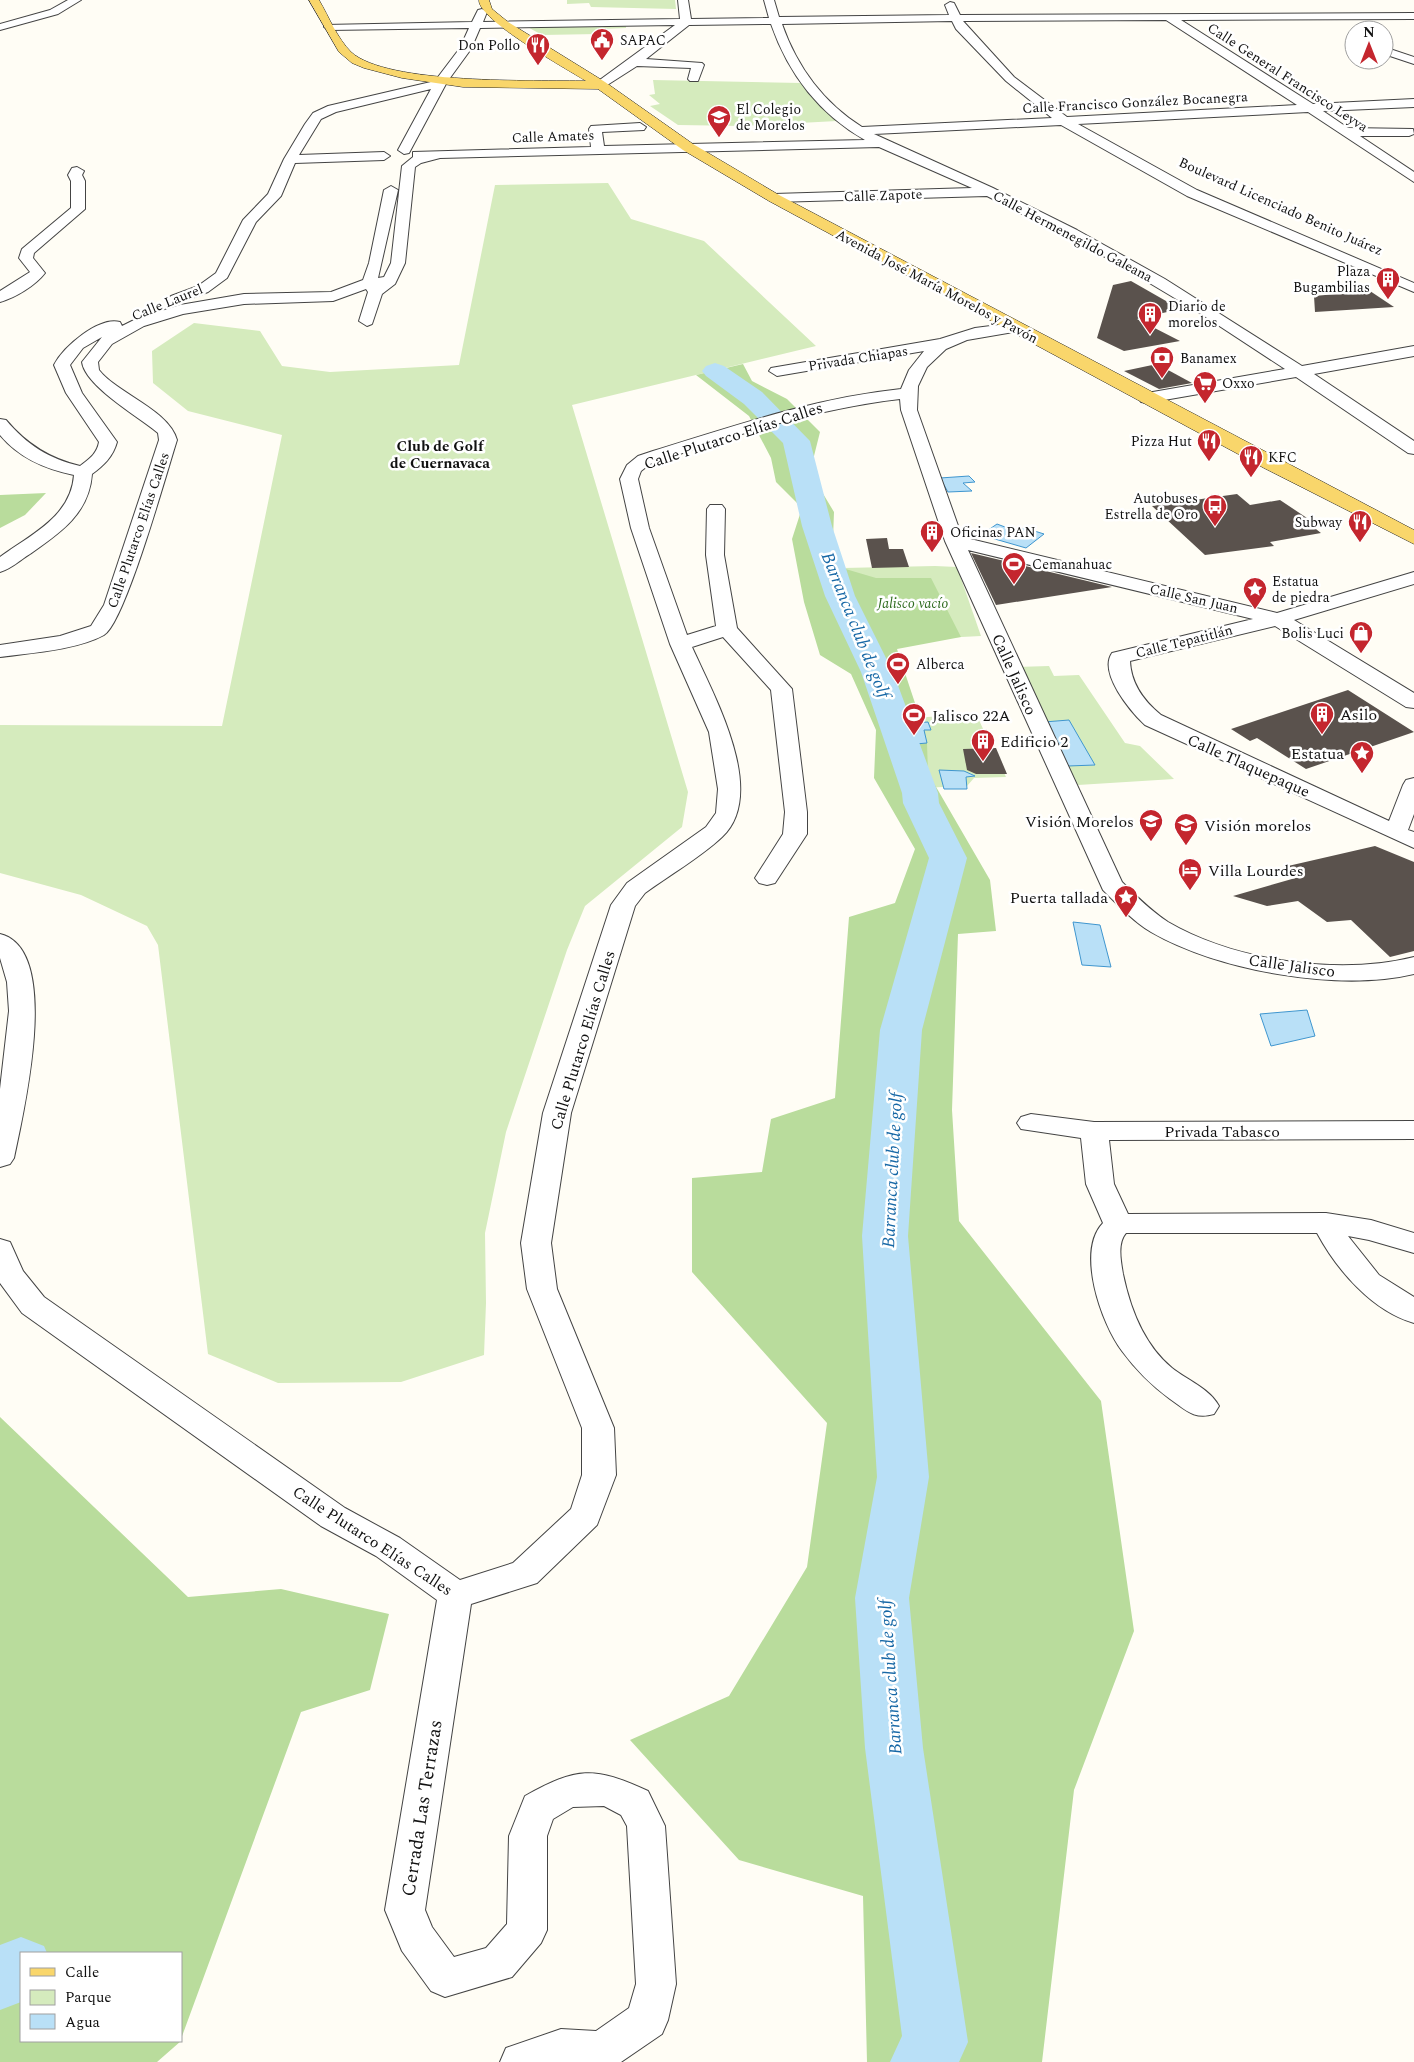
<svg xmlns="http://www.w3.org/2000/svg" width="1414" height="2062" font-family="Spectral,serif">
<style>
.green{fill:#d5ebbd}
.forest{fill:#b9dc9c}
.water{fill:#b9e0f7;stroke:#3f96cf}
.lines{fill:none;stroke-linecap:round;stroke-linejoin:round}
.river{fill:#b9e0f7;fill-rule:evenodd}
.building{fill:#5a524d}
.minor-casing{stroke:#444;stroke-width:2}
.major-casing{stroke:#222;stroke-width:1}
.minor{fill:#fff;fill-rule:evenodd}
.major{fill:#f9d66b;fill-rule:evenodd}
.labels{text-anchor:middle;stroke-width:5;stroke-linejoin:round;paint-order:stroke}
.far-poi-label{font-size:14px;fill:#111;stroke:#fff;text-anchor:start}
.far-street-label{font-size:14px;fill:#111;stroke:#fff}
.far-park-label{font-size:14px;font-style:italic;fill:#2f6b1f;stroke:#fff}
.far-neighbourhood-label{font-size:15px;font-weight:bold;fill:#111;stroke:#fff}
.street-label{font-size:16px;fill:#111;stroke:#fff}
.poi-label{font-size:16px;fill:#111;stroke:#fff;text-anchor:start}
.water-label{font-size:18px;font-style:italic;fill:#1768a6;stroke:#fff}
.near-street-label{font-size:19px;fill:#111;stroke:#fff}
</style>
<rect width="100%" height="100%" fill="#fffdf5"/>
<g class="green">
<polygon points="567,0 675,0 676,9 591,7 589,3 567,4"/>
<polygon points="626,24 626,28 600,29 598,34 542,35 524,25"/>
<polygon points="653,80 801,83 837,121 743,126 678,125 650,106 660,104 649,95 655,94"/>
<polygon points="608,183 631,219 704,241 816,346 572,405 688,792 682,827 585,906 567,950 506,1132 485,1233 486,1303 484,1355 401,1382 278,1383 208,1354 158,945 147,926 81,895 0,873 0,725 222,726 282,435 188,411 153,383 152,351 194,323 260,331 282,366 330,372 459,365 495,185"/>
<polygon points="935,566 957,567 981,636 864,642 843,568"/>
<polygon points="1049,666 1054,676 1079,675 1125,743 1140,746 1174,779 1078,785 1014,667"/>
<polygon points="976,714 1006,777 974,778 967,786 920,788 895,719"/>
</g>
<g class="forest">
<polygon points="743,364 752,381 787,399 820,432 810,472 834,512 832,565 876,578 931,578 961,637 897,649 924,730 927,743 928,773 990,880 996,931 958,934 952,1110 959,1221 1101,1401 1134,1631 1074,1790 1042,2062 867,2062 863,1896 739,1860 630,1740 729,1696 807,1567 827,1423 692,1272 692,1178 762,1172 771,1119 835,1098 849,917 895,903 915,849 874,778 876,730 851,674 820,655 804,602 792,539 802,508 776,482 771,458 749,416 696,375"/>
<polygon points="46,493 25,515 0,528 0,495"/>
<polygon points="0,1417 188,1597 281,1589 389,1614 370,1690 301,1712 181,2039 181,1953 21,1953 21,2041 181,2041 157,2062 0,2062"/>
</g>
<g class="water">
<polygon points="969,476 975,482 963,483 972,491 948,492 940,478"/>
<polygon points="997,524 1013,530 1025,528 1044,534 1026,548 981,535"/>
<polygon points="1069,720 1095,765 1068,766 1044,722"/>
<polygon points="928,722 931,730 924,730 927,743 904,745 899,724"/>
<polygon points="939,770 964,771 975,776 966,777 967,789 944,789"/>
<polygon points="1073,922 1100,925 1111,967 1082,965"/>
<polygon points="1307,1010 1315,1036 1271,1046 1260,1014"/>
</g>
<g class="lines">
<g class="river">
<polygon points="715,363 724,366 762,392 810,441 832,526 855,596 893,672 938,793 939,803 967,858 922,1030 908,1236 929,1477 909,1598 923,1748 968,2042 959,2062 890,2062 902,2036 865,1748 855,1598 877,1477 862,1236 880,1030 929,858 903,803 902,793 861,672 825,596 802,526 783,443 744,404 706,376 702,371 706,366"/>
<polygon points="21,1937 44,1946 47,1953 21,1953 21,2002 0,2010 0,1945"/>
</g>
</g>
<g class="building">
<polygon points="1131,281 1180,309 1137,319 1180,341 1124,351 1097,338 1113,285"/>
<polygon points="1370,291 1394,307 1315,312 1314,296"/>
<polygon points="1157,364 1192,383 1159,389 1124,371"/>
<polygon points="1237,494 1250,505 1280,500 1307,518 1303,519 1321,533 1270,542 1274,546 1205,555 1152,506"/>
<polygon points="887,538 889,549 903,549 909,567 872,568 866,539"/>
<polygon points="971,553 1112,587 996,605"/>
<polygon points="1348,690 1414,732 1306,769 1257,738 1250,741 1231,729"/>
<polygon points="996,748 1007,774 976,774 967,770 963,749"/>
<polygon points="1375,846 1414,862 1414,951 1390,957 1351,920 1327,922 1298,901 1267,906 1233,896 1299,877 1288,866"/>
</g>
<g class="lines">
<g class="minor-casing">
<g id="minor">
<polygon points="68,0 81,0 58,14 0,30 0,24 50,10"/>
<path d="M678,0H688L691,19L769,18L764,0H774L779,17L949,15L945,5L950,2L954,3L960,15L1414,13V19L1181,20L1313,104L1414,99V107L1323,111L1348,128L1413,129L1414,134L1409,136H1360L1414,172V182L1308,112L1078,124L1197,190L1414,283V292L1187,196L1061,125L874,134L993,188L1077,230L1165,279L1302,366L1414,346V356L1314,374L1414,441V454L1408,453L1296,377L1147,403L1141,402L1139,398L1141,394L1147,393L1285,369L1198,312L1111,260L987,196L774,202L767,198L774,194L972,188L879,147L440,158L421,163L415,167L405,263L395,284L382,294L372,324L367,326L359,321L368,292L366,289L333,301L244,304L183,314L144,326L112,344L98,362L99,370C118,394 169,410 177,440C167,471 125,623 104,635C77,650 30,653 0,657V645L60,636L91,626L104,605L159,440L158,433L153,429C134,414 85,385 82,362L102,337L83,348L70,365L82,393L117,442C113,457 103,466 92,474C89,514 60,533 30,554C20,560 11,569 0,572V557C30,535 71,517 74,475C45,469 19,458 0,435V419L6,420C26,444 49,459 80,466C89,459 97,454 99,442L66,393L54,365C63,347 99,316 120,322L122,326L134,320L180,305L244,294L331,292L363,280L369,263L384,190L391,186L398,190L378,278L384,277L391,263L402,166L413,157V152L591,147L589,129L591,126L640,123L646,127L644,130L602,132L604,146L865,140C819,114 788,73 771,24L689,25L646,59L702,63L704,65L698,81H690L688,79L691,68L637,66L601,89L595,85L597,82L675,25L480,28L471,49L447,82L409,153L404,154L398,150L431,89L336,112L321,119L299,155L384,152L390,156L384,160L295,163L281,196L256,222L227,278L208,292L181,302H171L168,299L171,296L198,286L216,273L243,220L268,194L284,159L305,124L313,113L328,106L435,81L460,48L469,28L329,30L324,27L325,25L472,22L478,10L482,9L487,12L483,22L680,19ZM1166,20L1297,105L1067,117L1014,77L963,21ZM952,21L956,29L1006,81L1052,118L862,127C824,103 797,67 782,24Z"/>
<polygon points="1384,47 1414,57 1414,64 1384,54"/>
<path d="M77,167L84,171L82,175L85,181V209L34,253L33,258L45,273C36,285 15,298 0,302V291L30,272L19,258L22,249L71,208V181L68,175L72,168Z"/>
<path d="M1014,323L1022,328L1019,331L967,340L946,349L927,367L918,386L917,410L962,537L1277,613L1414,572V584L1294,620L1414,693V708L1406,707L1275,626L1130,661C1131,684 1144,701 1161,715L1389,821L1403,785L1406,780L1414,778V814L1408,830L1414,832V848L1145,725C1131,712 1098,673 1112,653L1253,619L968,550L1122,882C1136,896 1151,911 1168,922C1235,961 1339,976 1414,957V974C1339,992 1218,971 1151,932C1133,921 1118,905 1103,890L945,541L901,410L900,399C814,409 732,436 650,464L641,471L638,479L649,528L687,635L716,626L706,555L707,509L710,505H722L725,509L724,555L737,628L792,689L807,812V834L775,883L767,885L759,883L755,878L783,834L785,812L771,690L723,637L692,647C713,694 769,793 722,837C701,857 668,876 645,893L635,906L571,1113L551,1243L557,1289L614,1428L616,1475L597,1525L537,1583L471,1604L425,1910L432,1927L454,1957L486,1948L507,1924L509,1836L525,1796C577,1767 594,1766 648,1791L665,1826L676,1984L668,2020L662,2034L621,2062H500L506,2048L561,2029L596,2031L629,2008L636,1984L627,1826L621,1815L604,1806L573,1807L553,1819L547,1836V1930L541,1943L512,1977L445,1997L431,1991L402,1951L385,1910L437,1600L376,1556L321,1526L22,1313L0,1283V1239L10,1242L23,1271L44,1297L345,1508L400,1538L460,1580L513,1563L571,1509L582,1475V1428L527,1289L521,1243L543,1113L611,905L627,883L706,827L716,813L718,789L709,732L670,644L631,528L620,479L627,465L638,456L653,451C734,426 815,398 901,389L909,370L924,351L777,376L769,371L771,368L940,339L975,328Z"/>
<path d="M0,934C63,949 23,1114 14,1158L10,1164L0,1167V1089L9,1011L7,982L0,958Z"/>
<path d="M1031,1114L1094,1122L1414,1121V1139L1109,1140L1114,1184L1128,1214L1326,1213L1371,1220L1414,1233V1253L1369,1240L1348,1236L1379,1275L1414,1297V1323C1372,1311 1337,1270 1317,1233H1126C1117,1243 1121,1262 1123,1274C1130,1308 1144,1345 1172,1368C1187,1380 1209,1388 1219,1406L1214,1414C1194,1420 1186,1410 1170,1399C1151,1385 1136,1370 1122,1351C1101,1323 1076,1251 1103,1223L1086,1184L1081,1138L1021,1129L1017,1123L1021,1117Z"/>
</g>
</g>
<g class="major-casing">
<path id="major" d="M309,0H319C329,17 337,38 351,52C387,85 536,80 586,81C567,69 478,20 479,0H489L492,9L508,22L605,82L693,144L779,195L1414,530V544L1264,468L769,201L683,150L598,89L463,87L402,78L364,68L352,63L339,52Z"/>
</g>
<use href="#minor" class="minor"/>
<use href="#major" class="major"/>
</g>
<defs>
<g id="civic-pin" transform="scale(1.25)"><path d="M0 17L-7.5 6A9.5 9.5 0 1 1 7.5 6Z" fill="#c4262e" stroke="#fff"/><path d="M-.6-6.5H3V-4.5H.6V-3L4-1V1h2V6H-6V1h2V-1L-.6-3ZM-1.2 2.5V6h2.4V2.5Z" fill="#fff"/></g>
<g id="restaurant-pin" transform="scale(1.25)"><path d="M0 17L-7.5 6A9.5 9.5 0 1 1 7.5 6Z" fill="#c4262e" stroke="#fff"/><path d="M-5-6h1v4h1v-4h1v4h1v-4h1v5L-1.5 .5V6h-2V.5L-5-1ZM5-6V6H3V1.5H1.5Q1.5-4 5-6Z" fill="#fff"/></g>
<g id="school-pin" transform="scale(1.25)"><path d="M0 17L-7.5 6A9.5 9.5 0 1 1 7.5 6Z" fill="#c4262e" stroke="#fff"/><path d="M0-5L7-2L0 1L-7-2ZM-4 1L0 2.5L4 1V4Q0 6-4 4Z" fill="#fff"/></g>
<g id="building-pin" transform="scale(1.25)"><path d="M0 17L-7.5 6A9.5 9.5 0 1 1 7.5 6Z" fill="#c4262e" stroke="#fff"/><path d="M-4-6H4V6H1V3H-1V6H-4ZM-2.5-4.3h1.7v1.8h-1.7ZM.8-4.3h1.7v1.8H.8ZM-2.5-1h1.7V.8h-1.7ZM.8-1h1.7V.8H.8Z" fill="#fff"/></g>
<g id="bank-pin" transform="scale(1.25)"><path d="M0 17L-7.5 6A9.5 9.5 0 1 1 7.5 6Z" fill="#c4262e" stroke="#fff"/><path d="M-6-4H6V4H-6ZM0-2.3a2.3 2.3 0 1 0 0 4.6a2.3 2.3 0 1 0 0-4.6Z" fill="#fff"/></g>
<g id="supermarket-pin" transform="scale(1.25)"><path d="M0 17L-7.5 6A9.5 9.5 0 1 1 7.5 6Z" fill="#c4262e" stroke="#fff"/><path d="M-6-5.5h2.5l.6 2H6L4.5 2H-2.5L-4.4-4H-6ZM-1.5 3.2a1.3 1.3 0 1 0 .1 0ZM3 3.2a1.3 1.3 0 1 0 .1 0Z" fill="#fff"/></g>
<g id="bus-pin" transform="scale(1.25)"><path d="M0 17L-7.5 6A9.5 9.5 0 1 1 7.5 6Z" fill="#c4262e" stroke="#fff"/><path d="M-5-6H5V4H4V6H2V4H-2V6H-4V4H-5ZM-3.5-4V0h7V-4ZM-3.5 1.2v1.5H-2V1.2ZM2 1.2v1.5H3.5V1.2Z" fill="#fff"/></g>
<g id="stadium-pin" transform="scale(1.25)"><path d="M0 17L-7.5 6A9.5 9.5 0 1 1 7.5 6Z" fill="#c4262e" stroke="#fff"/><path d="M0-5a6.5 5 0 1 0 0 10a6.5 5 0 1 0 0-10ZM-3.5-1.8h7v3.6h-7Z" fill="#fff"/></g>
<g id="sight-pin" transform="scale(1.25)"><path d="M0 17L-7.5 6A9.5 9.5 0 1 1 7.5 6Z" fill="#c4262e" stroke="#fff"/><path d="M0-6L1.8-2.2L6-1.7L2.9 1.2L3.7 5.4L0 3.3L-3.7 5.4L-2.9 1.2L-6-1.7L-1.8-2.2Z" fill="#fff"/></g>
<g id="shop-pin" transform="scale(1.25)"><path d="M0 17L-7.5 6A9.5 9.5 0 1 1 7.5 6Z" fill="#c4262e" stroke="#fff"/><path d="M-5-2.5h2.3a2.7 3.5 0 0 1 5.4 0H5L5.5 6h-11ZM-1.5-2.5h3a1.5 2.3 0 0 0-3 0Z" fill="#fff"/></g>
<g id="hotel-pin" transform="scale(1.25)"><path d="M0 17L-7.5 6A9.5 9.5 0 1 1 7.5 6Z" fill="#c4262e" stroke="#fff"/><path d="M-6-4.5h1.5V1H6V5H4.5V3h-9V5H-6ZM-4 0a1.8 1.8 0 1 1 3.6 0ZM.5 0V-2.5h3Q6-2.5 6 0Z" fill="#fff"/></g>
</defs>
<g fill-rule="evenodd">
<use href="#civic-pin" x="602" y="40"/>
<use href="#restaurant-pin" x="538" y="45"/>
<use href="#school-pin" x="719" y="117"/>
<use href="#building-pin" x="1388" y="279"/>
<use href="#building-pin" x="1150" y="314"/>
<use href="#bank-pin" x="1162" y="358"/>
<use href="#supermarket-pin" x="1205" y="383"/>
<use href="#restaurant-pin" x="1209" y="441"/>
<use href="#restaurant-pin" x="1251" y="457"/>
<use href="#bus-pin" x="1215" y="506"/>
<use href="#restaurant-pin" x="1360" y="522"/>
<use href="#building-pin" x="932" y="532"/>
<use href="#stadium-pin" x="1014" y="564"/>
<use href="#sight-pin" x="1255" y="589"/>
<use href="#shop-pin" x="1361" y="633"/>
<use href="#stadium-pin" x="898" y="664"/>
<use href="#building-pin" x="1322" y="714"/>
<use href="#stadium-pin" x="914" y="715"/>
<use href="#building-pin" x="983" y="741"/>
<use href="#sight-pin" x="1362" y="753"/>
<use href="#school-pin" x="1151" y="821"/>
<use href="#school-pin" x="1186" y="825"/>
<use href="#hotel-pin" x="1190" y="870"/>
<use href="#sight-pin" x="1126" y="897"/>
</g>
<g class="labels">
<g class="far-poi-label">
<text x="620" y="45">SAPAC</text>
<text x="520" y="50" text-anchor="end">Don Pollo</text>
<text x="736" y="114">El Colegio<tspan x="736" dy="16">de Morelos</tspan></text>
<text x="1370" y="276" text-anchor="end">Plaza<tspan x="1370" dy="16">Bugambilias</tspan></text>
<text x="1168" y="311">Diario de<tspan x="1168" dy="16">morelos</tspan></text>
<text x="1180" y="363">Banamex</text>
<text x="1222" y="388">Oxxo</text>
<text x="1192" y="446" text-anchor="end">Pizza Hut</text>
<text x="1268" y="462">KFC</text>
<text x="1198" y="503" text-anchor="end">Autobuses<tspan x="1198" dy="16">Estrella de Oro</tspan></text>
<text x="1342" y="527" text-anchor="end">Subway</text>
<text x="950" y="537">Oficinas PAN</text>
<text x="1032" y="569">Cemanahuac</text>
<text x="1272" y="586">Estatua<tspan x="1272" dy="16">de piedra</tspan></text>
<text x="1344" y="638" text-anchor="end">Bolis Luci</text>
<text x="916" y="669">Alberca</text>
</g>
<g class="far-street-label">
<text transform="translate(1288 77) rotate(33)" y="5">Calle General Francisco Leyva</text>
<text transform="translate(1135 102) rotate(-3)" y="5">Calle Francisco González Bocanegra</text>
<text transform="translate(553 136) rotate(-2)" y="5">Calle Amates</text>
<text transform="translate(883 195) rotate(-2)" y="5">Calle Zapote</text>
<text transform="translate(1281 206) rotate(24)" y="5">Boulevard Licenciado Benito Juárez</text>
<text transform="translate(1073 236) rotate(28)" y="5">Calle Hermenegildo Galeana</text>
<text transform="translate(937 286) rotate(28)" y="5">Avenida José María Morelos y Pavón</text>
<text transform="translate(167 302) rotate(-22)" y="5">Calle Laurel</text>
<text transform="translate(858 358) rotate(-9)" y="5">Privada Chiapas</text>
<text transform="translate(138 530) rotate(-71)" y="5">Calle Plutarco Elías Calles</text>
<text transform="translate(1194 598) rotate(13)" y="5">Calle San Juan</text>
<text transform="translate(1184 641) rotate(-14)" y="5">Calle Tepatitlán</text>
</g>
<g class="far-park-label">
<text x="913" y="608">Jalisco vacío</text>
</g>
<g class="far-neighbourhood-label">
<text x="440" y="451">Club de Golf<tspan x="440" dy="17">de Cuernavaca</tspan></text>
</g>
<g class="street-label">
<text transform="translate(733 435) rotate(-18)" y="6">Calle Plutarco Elías Calles</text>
<text transform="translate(1015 674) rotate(66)" y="6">Calle Jalisco</text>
<text transform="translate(1249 765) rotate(24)" y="6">Calle Tlaquepaque</text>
<text transform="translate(1292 965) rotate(8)" y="6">Calle Jalisco</text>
<text transform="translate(582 1040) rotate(-73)" y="6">Calle Plutarco Elías Calles</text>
<text x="1222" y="1137">Privada Tabasco</text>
<text transform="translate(373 1540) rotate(33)" y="6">Calle Plutarco Elías Calles</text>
</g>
<g class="poi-label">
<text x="1340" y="720">Asilo</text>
<text x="932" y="721">Jalisco 22A</text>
<text x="1000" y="747">Edificio 2</text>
<text x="1344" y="759" text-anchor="end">Estatua</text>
<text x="1134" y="827" text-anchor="end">Visión Morelos</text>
<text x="1204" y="831">Visión morelos</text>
<text x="1208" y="876">Villa Lourdes</text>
<text x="1108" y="903" text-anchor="end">Puerta tallada</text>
</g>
<g class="water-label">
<text transform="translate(856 625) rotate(68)" y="6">Barranca club de golf</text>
<text transform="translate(892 1170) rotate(-87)" y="6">Barranca club de golf</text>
<text transform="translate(890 1677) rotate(-94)" y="6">Barranca club de golf</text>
</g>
<g class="near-street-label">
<text transform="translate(421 1808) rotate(-81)" y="7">Cerrada Las Terrazas</text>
</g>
</g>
<rect x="20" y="1952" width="162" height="90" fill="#ffffff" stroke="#a0a0a0"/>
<rect x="30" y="1968" width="25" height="8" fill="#f9d66b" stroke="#a0a0a0"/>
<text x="65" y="1977" font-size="15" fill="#111111">Calle</text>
<rect x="30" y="1990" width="25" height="15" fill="#d5ebbd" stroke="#a0a0a0"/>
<text x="65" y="2002" font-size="15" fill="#111111">Parque</text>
<rect x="30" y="2014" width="25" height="15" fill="#b9e0f7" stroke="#a0a0a0"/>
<text x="65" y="2027" font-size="15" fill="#111111">Agua</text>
<g transform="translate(1369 45)"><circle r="24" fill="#ffffff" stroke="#a0a0a0"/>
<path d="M0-4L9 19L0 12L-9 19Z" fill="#c4262e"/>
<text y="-8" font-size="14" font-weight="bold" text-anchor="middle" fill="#111111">N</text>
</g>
</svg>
